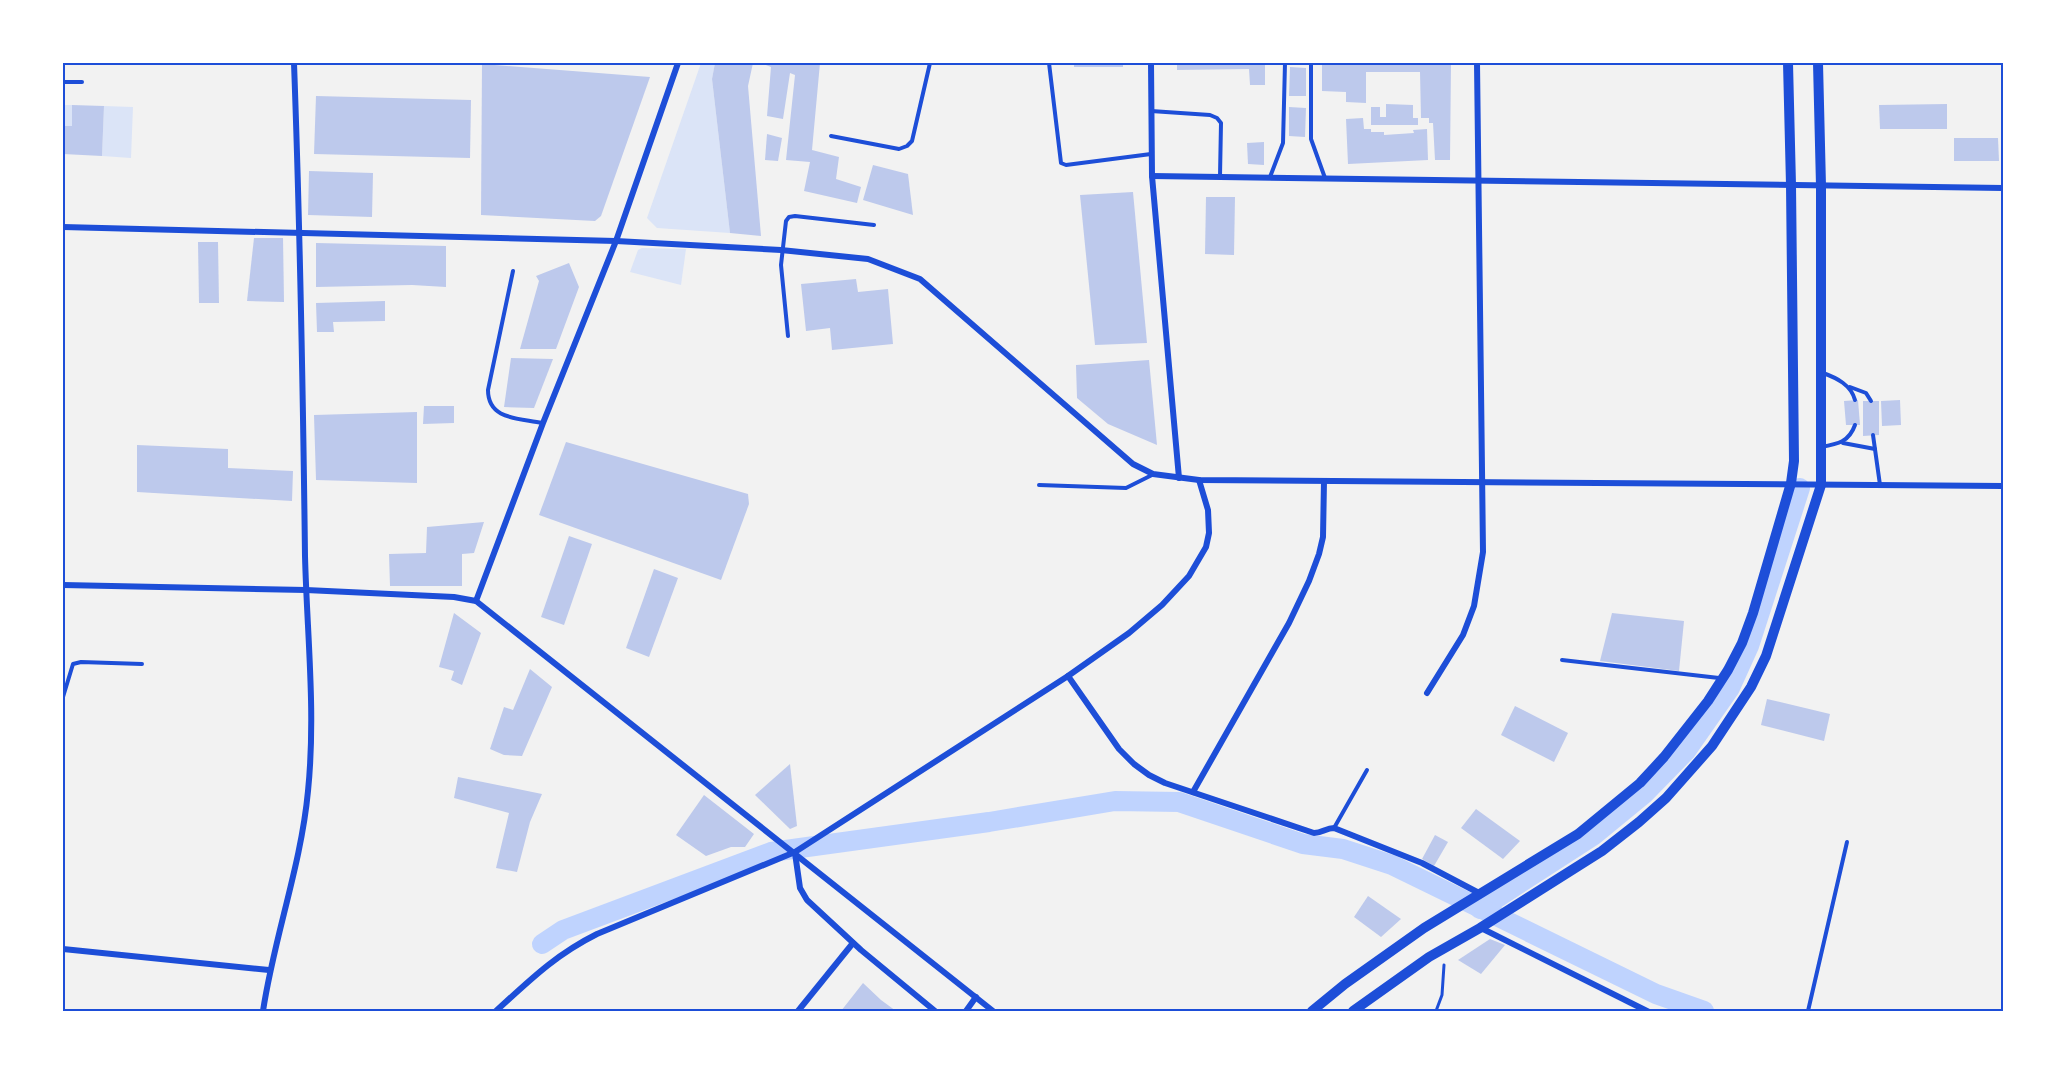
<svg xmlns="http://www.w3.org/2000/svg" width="2066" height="1074" font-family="Ubuntu,sans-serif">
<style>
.green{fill:#dbe4f7}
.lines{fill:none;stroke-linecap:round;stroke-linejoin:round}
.canal{stroke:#bfd3fe;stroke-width:20}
.building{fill:#bdc9ec}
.path{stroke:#1d4ed8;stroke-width:3}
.service{stroke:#1d4ed8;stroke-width:4}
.minor{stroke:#1d4ed8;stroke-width:6}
.secondary{stroke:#1d4ed8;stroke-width:10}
.neatline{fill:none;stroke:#1d4ed8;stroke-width:2}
</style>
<rect width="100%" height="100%" fill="#f2f2f2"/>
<g class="green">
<polygon points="701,63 715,63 712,79 730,233 657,228 647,218"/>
<rect x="63" y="105" width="9" height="21"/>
<polygon points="104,106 133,107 131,158 102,156"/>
<polygon points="642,248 686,249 681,285 630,272 638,250"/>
</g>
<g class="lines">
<g class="canal">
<polyline points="1480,909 1594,835 1644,794 1686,751 1730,688 1749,646 1800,488"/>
<polyline points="542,944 563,930 771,852 989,822 1115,801 1179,802 1303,844 1343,849 1392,865 1656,994 1704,1011"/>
</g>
</g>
<g class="building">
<polygon points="715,63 753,63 748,86 761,236 730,233 712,79"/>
<polygon points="761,63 820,63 812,150 839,157 836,179 861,187 857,203 804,191 810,162 786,160 795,75 790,73 783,119 767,116 771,67"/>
<rect x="1074" y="63" width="49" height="4"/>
<polygon points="1177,63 1265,63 1265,85 1250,85 1249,69 1177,70"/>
<polygon points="1322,63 1451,63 1450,160 1435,160 1433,123 1429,123 1429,118 1421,118 1420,72 1366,72 1366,103 1346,102 1346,92 1322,91"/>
<polygon points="482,64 650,77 601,216 595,221 481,215"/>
<polygon points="1290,67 1306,68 1306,96 1289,96"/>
<polygon points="316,96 471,100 470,158 314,154"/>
<polygon points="1386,104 1413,105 1413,118 1418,118 1418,125 1371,125 1371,107 1380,107 1380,117 1386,117"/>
<polygon points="1947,104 1947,129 1880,129 1879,105"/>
<polygon points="72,105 104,106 102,156 63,154 63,126 72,126"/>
<polygon points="1289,107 1306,108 1305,137 1289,136"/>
<polygon points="1363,118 1364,129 1371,129 1371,132 1384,132 1384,135 1414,133 1413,130 1427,129 1428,160 1348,164 1346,119"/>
<polygon points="767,134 782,138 778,161 765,160"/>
<polygon points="1954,138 1998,138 1999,161 1954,161"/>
<polygon points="1264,142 1264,165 1248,164 1247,143"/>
<polygon points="873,165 908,174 913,215 863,200"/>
<polygon points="309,171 373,173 372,217 308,215"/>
<polygon points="1133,192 1147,343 1095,345 1080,195"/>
<polygon points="1206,197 1235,197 1234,255 1205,254"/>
<polygon points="254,238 283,238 284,302 247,301"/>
<polygon points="198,242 218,242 219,303 199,303"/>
<polygon points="316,243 446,246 446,287 412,285 316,287"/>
<polygon points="569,263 579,287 556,349 520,349 539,281 536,276"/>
<polygon points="856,279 858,292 888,289 893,344 832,350 830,328 806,331 801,284"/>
<polygon points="385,301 385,321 333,322 334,332 317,332 316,303"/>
<polygon points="511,358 553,359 534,408 504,407"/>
<polygon points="1149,360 1157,445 1108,424 1077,398 1076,365"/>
<polygon points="1858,400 1860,425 1846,425 1844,401"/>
<polygon points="1900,400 1901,425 1882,426 1881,401"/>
<polygon points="1863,401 1879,401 1879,435 1863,436"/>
<polygon points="424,406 454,406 454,423 423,424"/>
<polygon points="417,412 417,483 316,480 314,415"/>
<polygon points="566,442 748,494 749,504 721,580 539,515"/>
<polygon points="137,445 228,449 228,468 293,471 292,501 137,492"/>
<polygon points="484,522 474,553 462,554 462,586 390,586 389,554 426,553 427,527"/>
<polygon points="569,536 592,544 564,625 541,617"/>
<polygon points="654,569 678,578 649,657 626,648"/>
<polygon points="454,613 481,633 462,685 451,680 454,671 439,667"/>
<polygon points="1612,613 1684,621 1679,671 1600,661"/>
<polygon points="530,669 552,687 522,756 504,755 490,749 504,707 513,710"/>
<polygon points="1767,699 1830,714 1824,741 1761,725"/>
<polygon points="1515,706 1568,733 1554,762 1501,735"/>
<polygon points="790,764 797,826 790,829 755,795"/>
<polygon points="458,777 542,794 530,822 517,872 496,868 509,813 454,798"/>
<polygon points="704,795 754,834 745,847 731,847 706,856 676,835"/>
<polygon points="1476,809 1520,841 1503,859 1461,828"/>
<polygon points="1435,835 1448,842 1434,866 1422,859"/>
<polygon points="1368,896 1401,919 1381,937 1354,917"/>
<polygon points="1490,939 1505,945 1481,974 1458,960"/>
<polygon points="863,983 881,1000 896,1011 841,1011"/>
</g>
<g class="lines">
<polyline class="path" points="1436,1011 1442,995 1444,965"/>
<g class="service">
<polyline points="1049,63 1061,163 1066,165 1151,154"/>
<polyline points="1311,63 1311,139 1325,178"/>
<polyline points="63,82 82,82"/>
<polyline points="1151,111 1210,115 1217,118 1221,123 1220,176"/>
<polyline points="831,136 899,149 907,146 912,141 930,63"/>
<polyline points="1270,177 1283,143 1285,63"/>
<path d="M513,271L488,390C488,420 519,418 542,423"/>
<polyline points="788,336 781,265 786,221 789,217 795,216 874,225"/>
<path d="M1823,373C1837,378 1851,385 1855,400"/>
<polyline points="1850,387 1866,393 1871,401"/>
<polyline points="1873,435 1880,485"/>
<polyline points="1843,443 1875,449"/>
<path d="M1821,447C1838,444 1849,442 1855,425"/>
<polyline points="1039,485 1126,488 1152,475"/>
<polyline points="1562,660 1719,678"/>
<polyline points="63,697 73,664 81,662 142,664"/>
<polyline points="1334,828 1367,770"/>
<polyline points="1808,1011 1847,842"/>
</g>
<g class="minor">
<polyline points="1151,63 1152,176 1179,478"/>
<polyline points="1152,176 2003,188"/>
<polyline points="63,227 616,241 781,250 868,259 920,279 1133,464 1153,474 1199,480 2003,486"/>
<polyline points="63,585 306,590 454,597 476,601 993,1011"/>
<polyline points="476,601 543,423 616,241 678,63"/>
<path d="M1068,676L1119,749L1134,764L1149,775L1165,783L1314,833C1322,833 1326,828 1334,828L1422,863L1479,893"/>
<polyline points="1427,693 1463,635 1474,606 1483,552 1477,63"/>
<polyline points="1193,792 1289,623 1309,581 1319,554 1323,537 1324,481"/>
<polyline points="795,853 800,888 807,900 861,950 935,1011"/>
<polyline points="1481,928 1647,1011"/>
<polyline points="63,949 269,970"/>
<path d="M263,1011C274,937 301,866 308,791C316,712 307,635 305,556C303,392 300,227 294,63"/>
<path d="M496,1011C530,980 555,955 597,934L795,852L1068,676L1129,633L1162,605L1189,576L1206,547L1209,533L1208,510L1199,480"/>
<polyline points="798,1011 853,943"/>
<polyline points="966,1011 976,997"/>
</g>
<g class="secondary">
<polyline points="1312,1011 1345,984 1424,928 1578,834 1640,783 1664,757 1708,701 1728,670 1742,643 1753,613 1791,483 1794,461 1791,185 1788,63"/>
<polyline points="1353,1011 1429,957 1480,928 1602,851 1639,822 1666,798 1712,746 1751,687 1766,656 1821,485 1821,186 1818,63"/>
</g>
</g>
<rect width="2066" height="1074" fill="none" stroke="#ffffff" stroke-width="129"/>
<rect x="64" y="64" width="1938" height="946" class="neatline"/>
</svg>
